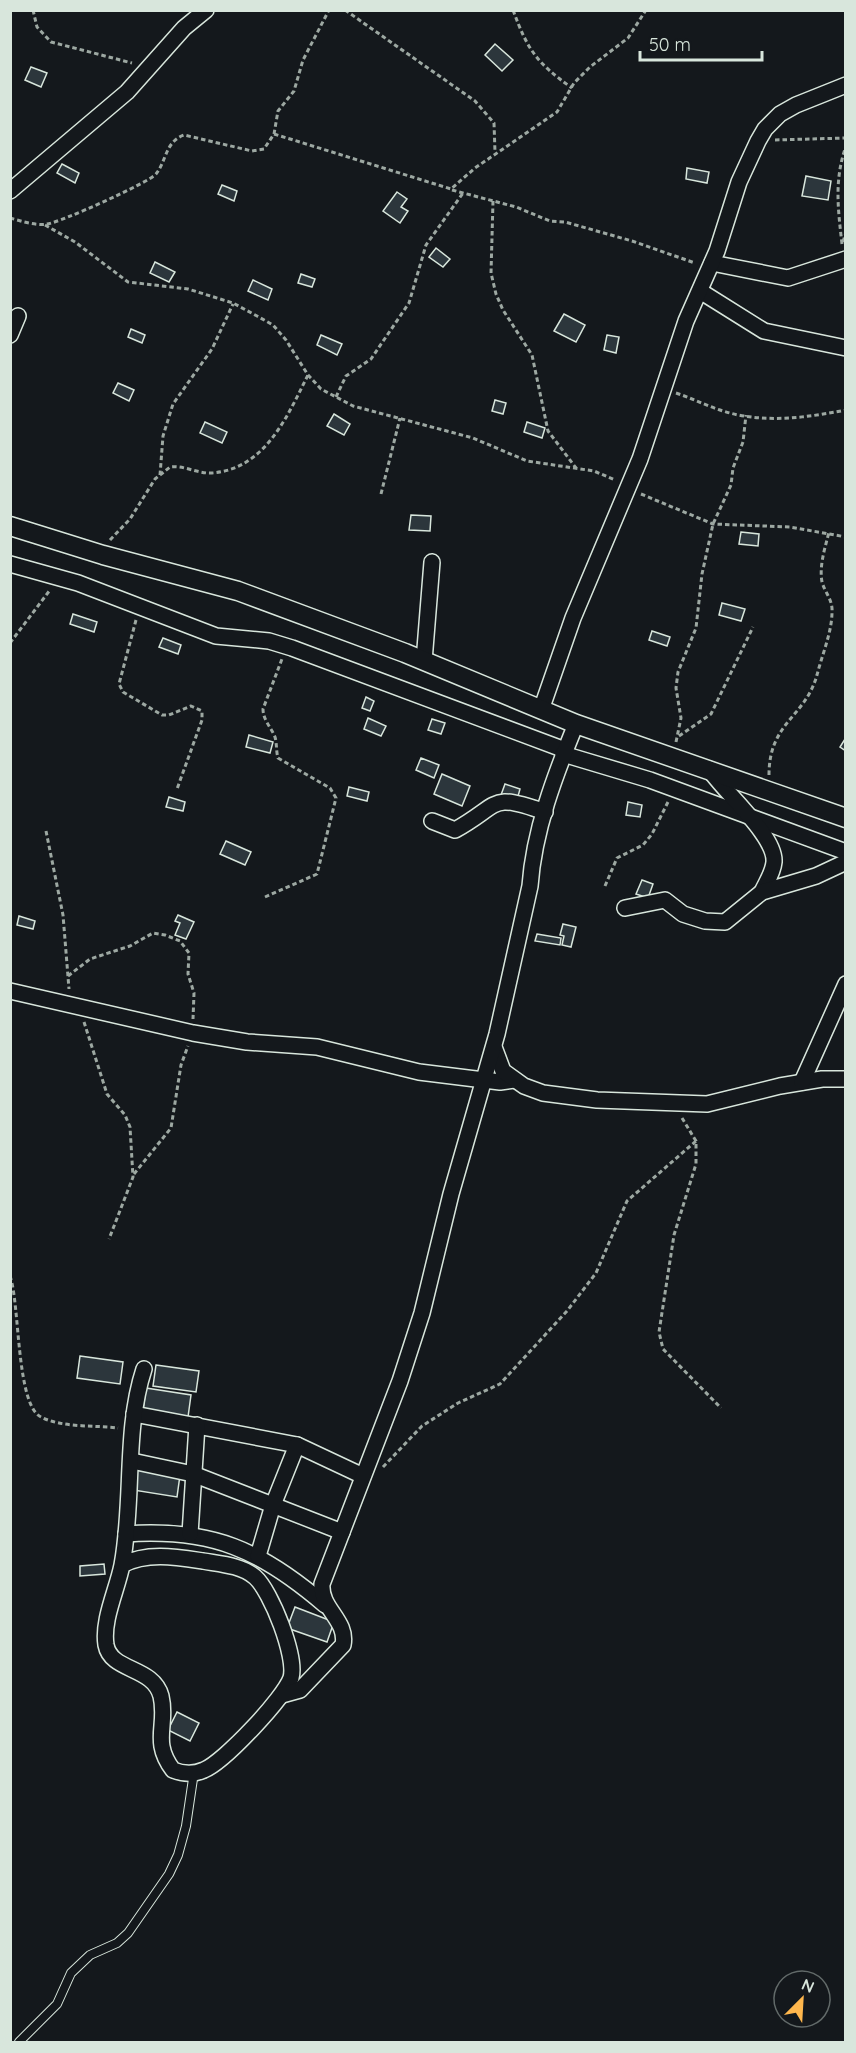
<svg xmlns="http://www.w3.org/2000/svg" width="856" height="2053" viewBox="0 0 856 2053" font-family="Quicksand,sans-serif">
<rect width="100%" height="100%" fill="#14181c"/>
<g fill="#2c363c" stroke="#d8e6dc" stroke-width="1.5">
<path d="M 495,44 L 513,60 L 502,71 L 485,55 Z"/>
<path d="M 31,67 L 47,73 L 41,87 L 25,80 Z"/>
<path d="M 62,164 L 79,173 L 75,183 L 57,173 Z"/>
<path d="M 687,168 L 709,172 L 707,183 L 686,179 Z"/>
<path d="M 806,176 L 831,181 L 828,200 L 802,196 Z"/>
<path d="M 222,185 L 237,191 L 234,201 L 218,194 Z"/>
<path d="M 397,192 L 407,199 L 401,207 L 408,211 L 400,223 L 383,211 Z"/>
<path d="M 436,248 L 450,259 L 443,267 L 429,257 Z"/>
<path d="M 155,262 L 175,272 L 169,282 L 150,273 Z"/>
<path d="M 301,274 L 315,279 L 312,287 L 298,283 Z"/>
<path d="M 253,280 L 272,289 L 268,300 L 248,291 Z"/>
<path d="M 564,314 L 585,325 L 576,342 L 554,331 Z"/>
<path d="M 131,329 L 145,335 L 142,343 L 128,337 Z"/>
<path d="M 321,335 L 342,344 L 337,355 L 317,345 Z"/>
<path d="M 607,335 L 619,337 L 616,353 L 604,350 Z"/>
<path d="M 118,383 L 134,390 L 129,401 L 113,393 Z"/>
<path d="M 495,400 L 506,403 L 503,414 L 492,411 Z"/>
<path d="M 334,414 L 350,424 L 344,435 L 327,426 Z"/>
<path d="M 205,422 L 227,432 L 222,443 L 200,433 Z"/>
<path d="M 527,422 L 545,428 L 542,438 L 524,432 Z"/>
<path d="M 411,515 L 431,516 L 430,531 L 409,530 Z"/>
<path d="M 741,532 L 759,534 L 758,546 L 739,544 Z"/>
<path d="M 722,603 L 745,609 L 741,621 L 719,615 Z"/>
<path d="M 73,614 L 97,622 L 94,632 L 70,624 Z"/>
<path d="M 652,631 L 670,637 L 667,646 L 649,640 Z"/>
<path d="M 163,638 L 181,645 L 178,654 L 159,647 Z"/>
<path d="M 366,697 L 374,701 L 370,711 L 362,708 Z"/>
<path d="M 368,718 L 386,726 L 381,736 L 364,729 Z"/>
<path d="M 432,719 L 445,723 L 441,734 L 428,730 Z"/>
<path d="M 249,735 L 273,742 L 270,753 L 246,747 Z"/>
<path d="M 845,739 L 846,739 L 846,751 L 840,747 Z"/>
<path d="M 421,758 L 439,765 L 434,778 L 416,770 Z"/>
<path d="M 442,774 L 470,786 L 462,806 L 434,794 Z"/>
<path d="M 505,784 L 520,789 L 517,800 L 501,795 Z"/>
<path d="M 349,787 L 369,792 L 367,801 L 347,796 Z"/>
<path d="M 169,797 L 185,802 L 183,811 L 166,807 Z"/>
<path d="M 628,802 L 642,805 L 640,817 L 626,815 Z"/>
<path d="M 226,841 L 251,852 L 245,865 L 220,854 Z"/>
<path d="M 642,880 L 653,884 L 648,898 L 636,894 Z"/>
<path d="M 178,915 L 194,922 L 186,939 L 175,935 L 180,923 L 175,921 Z"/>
<path d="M 19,916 L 35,921 L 33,929 L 17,925 Z"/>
<path d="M 563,924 L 576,927 L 571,947 L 562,945 L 564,936 L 560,935 Z"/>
<path d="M 537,934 L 561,938 L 560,945 L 535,941 Z"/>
<path d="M 80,1356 L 123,1362 L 120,1384 L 77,1378 Z"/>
<path d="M 156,1365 L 199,1371 L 196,1392 L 153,1386 Z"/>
<path d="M 146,1388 L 191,1395 L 188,1417 L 143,1410 Z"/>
<path d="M 137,1468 L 180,1475 L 177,1497 L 133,1490 Z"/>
<path d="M 104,1564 L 105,1574 L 80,1576 L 80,1566 Z"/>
<path d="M 295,1607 L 334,1622 L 327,1642 L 287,1628 Z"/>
<path d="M 177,1712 L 199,1723 L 190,1741 L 168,1730 Z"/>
</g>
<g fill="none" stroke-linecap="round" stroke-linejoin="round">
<g stroke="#d8e6dc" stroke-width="10">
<path id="service" d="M 19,2042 L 57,2004 L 71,1973 L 90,1955 L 117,1943 L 128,1933 L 169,1874 L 178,1855 L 186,1826 L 194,1772"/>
</g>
<g stroke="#d8e6dc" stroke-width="18">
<g id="minor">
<path d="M 10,191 L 127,92 L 184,28 L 206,10"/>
<path d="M 712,263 L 788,278 L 846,259"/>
<path d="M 700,291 L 764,331 L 846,348"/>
<path d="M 10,335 L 18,316"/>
<path d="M 10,564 L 78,583 L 216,636 L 269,641 L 292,648 L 565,750"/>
<path d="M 424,661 L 432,562"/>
<path d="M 541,710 L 573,618 L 640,459 L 686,321 L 717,251 L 739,182 L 758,141 L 765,129 L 780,114 L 796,105 L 846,85"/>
<path d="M 563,754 L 650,780 L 846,852"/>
<path d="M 709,769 C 724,792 776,836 774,862 C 773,873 766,883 762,892"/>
<path d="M 432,821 L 455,830 C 502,804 488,792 545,812"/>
<path d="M 625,908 L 665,900 L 683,914 L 705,921 L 725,922 L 762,892 L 816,876 L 846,862"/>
<path d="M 10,991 L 193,1033 L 247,1042 L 317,1047 L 419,1072 L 500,1082 L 514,1080"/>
<path d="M 494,1047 L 503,1071 L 524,1086 L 543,1093 L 597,1100 L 707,1104 L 780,1086 L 822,1079 L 846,1079"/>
<path d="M 802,1082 L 846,984"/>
<path d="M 134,1414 L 297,1445 L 363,1476"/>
<path d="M 132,1461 L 193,1474 L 342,1532"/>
<path d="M 126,1534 C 212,1528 261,1550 325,1605"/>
<path d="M 190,1534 L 197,1425"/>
<path d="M 258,1556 L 273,1505 L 297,1445"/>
<path d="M 122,1565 C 147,1552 176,1557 203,1561 C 220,1564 241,1565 255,1577 C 271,1591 297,1657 291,1678 C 284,1698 224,1762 204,1770 C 193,1775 183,1774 173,1770 C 151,1741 168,1725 161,1696 C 153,1666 111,1672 106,1645 C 102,1620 117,1590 122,1565 C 134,1501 124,1430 144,1369"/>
<path d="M 282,1695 L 300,1690 L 343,1645 C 348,1620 320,1609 322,1584 L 400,1381 L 422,1313 L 451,1194 L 497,1034 L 530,886 C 534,830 555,775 576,724"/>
</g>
</g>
<g stroke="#d8e6dc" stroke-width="21">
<path id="tertiary" d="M 10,526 L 103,555 L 238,591 L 405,653 L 576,724 L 846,818"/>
</g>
<g stroke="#9da8a2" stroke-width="3" stroke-dasharray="4.5 3" stroke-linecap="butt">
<path d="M 33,10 L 37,27 L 51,42 L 132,63"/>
<path d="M 345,10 L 475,101 L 494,123 L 495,152"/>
<path d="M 513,10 C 528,51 537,63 572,88"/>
<path d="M 274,134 L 451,189 L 475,168 L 557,112 L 574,83 L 590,67 L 628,38 L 646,10"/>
<path d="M 775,140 L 846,138"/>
<path d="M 452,190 L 516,207 L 550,221 L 565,222 L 632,241 L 695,263"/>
<path d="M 493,201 L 491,273 L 496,294 L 503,310 L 532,355 L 548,431 L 576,468"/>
<path d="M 10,218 C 21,221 36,226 47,224 C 59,223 150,182 156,174 C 167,160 165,142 184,135 L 252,151 L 264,149 L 274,134 L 278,111 L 294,91 L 303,60 L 329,10"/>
<path d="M 45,225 L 75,242 L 128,282 L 188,289 L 233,303 L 257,316 L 273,325 L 286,340 L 308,375 L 321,389 L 353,406 L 473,438 L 527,461 L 594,471 L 615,480"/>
<path d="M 843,242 L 846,232"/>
<path d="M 842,244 C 838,209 834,180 846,146"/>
<path d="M 676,393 C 691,398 705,405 720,410 C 760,424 805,418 846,410"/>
<path d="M 336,397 L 346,376 L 371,359 L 409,303 L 426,245 L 463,193"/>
<path d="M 160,475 L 163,436 L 173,404 L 212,349 L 233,304"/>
<path d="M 381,494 L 400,418"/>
<path d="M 641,494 L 713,524 L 790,527 L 846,537"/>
<path d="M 110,540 L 130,519 L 155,479 L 170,467 C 184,465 198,474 212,473 C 265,469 287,417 308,375"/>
<path d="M 136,620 L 119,684 L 123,692 L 162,715 L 169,715 L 191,706 L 202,711 L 202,720 L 177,789"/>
<path d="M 10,643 L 50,590"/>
<path d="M 679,736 L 711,714 L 753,627"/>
<path d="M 676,742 L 681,718 L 676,688 L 678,672 L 696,628 L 702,574 L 713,524 L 731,485 L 733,468 L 743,442 L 746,415"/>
<path d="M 769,775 C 769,722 805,718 817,675 C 822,655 832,632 832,612 C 833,600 825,593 822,582 C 819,566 825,548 829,532"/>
<path d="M 46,831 L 63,915 L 69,989"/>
<path d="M 605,886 L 617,858 L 643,845 L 652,834 L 668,802"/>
<path d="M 265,897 L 317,874 L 336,798 L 330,788 L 278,758 C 276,751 277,744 275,737 C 271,727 263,720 263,709 L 282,659"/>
<path d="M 68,976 L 90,959 L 130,946 L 153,933 L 165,935 L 180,941 L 189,953 L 188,974 L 194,993 L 193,1019"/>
<path d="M 84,1022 L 107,1094 L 125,1115 L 130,1127 L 133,1177 L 109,1239"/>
<path d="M 682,1118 L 696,1141 L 696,1164 L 674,1235 L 659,1332 L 663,1349 L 721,1408"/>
<path d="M 134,1174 L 171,1128 L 181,1065 L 188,1046"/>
<path d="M 10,1276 C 20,1304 16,1405 41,1417 C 62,1428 95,1425 118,1428"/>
<path d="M 383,1467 L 422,1426 L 458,1403 L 500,1384 L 567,1311 L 596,1273 L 627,1201 L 696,1141"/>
</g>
<use href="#service" stroke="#14181c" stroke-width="8"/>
<use href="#minor" stroke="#14181c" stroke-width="15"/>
<use href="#tertiary" stroke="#14181c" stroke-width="18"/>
</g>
<rect width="856" height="2053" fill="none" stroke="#d8e6dc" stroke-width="24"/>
<g transform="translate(802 1999) rotate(24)"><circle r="28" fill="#14181c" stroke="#626a69" stroke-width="1.5"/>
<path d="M0-4.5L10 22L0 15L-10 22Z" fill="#ffb74d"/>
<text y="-9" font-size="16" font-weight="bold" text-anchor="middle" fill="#d8e6dc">N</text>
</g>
<path d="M640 51v9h122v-9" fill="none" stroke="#d8e6dc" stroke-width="3"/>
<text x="649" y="51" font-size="18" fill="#d8e6dc" stroke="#14181c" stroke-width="4.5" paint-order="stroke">50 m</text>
</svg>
